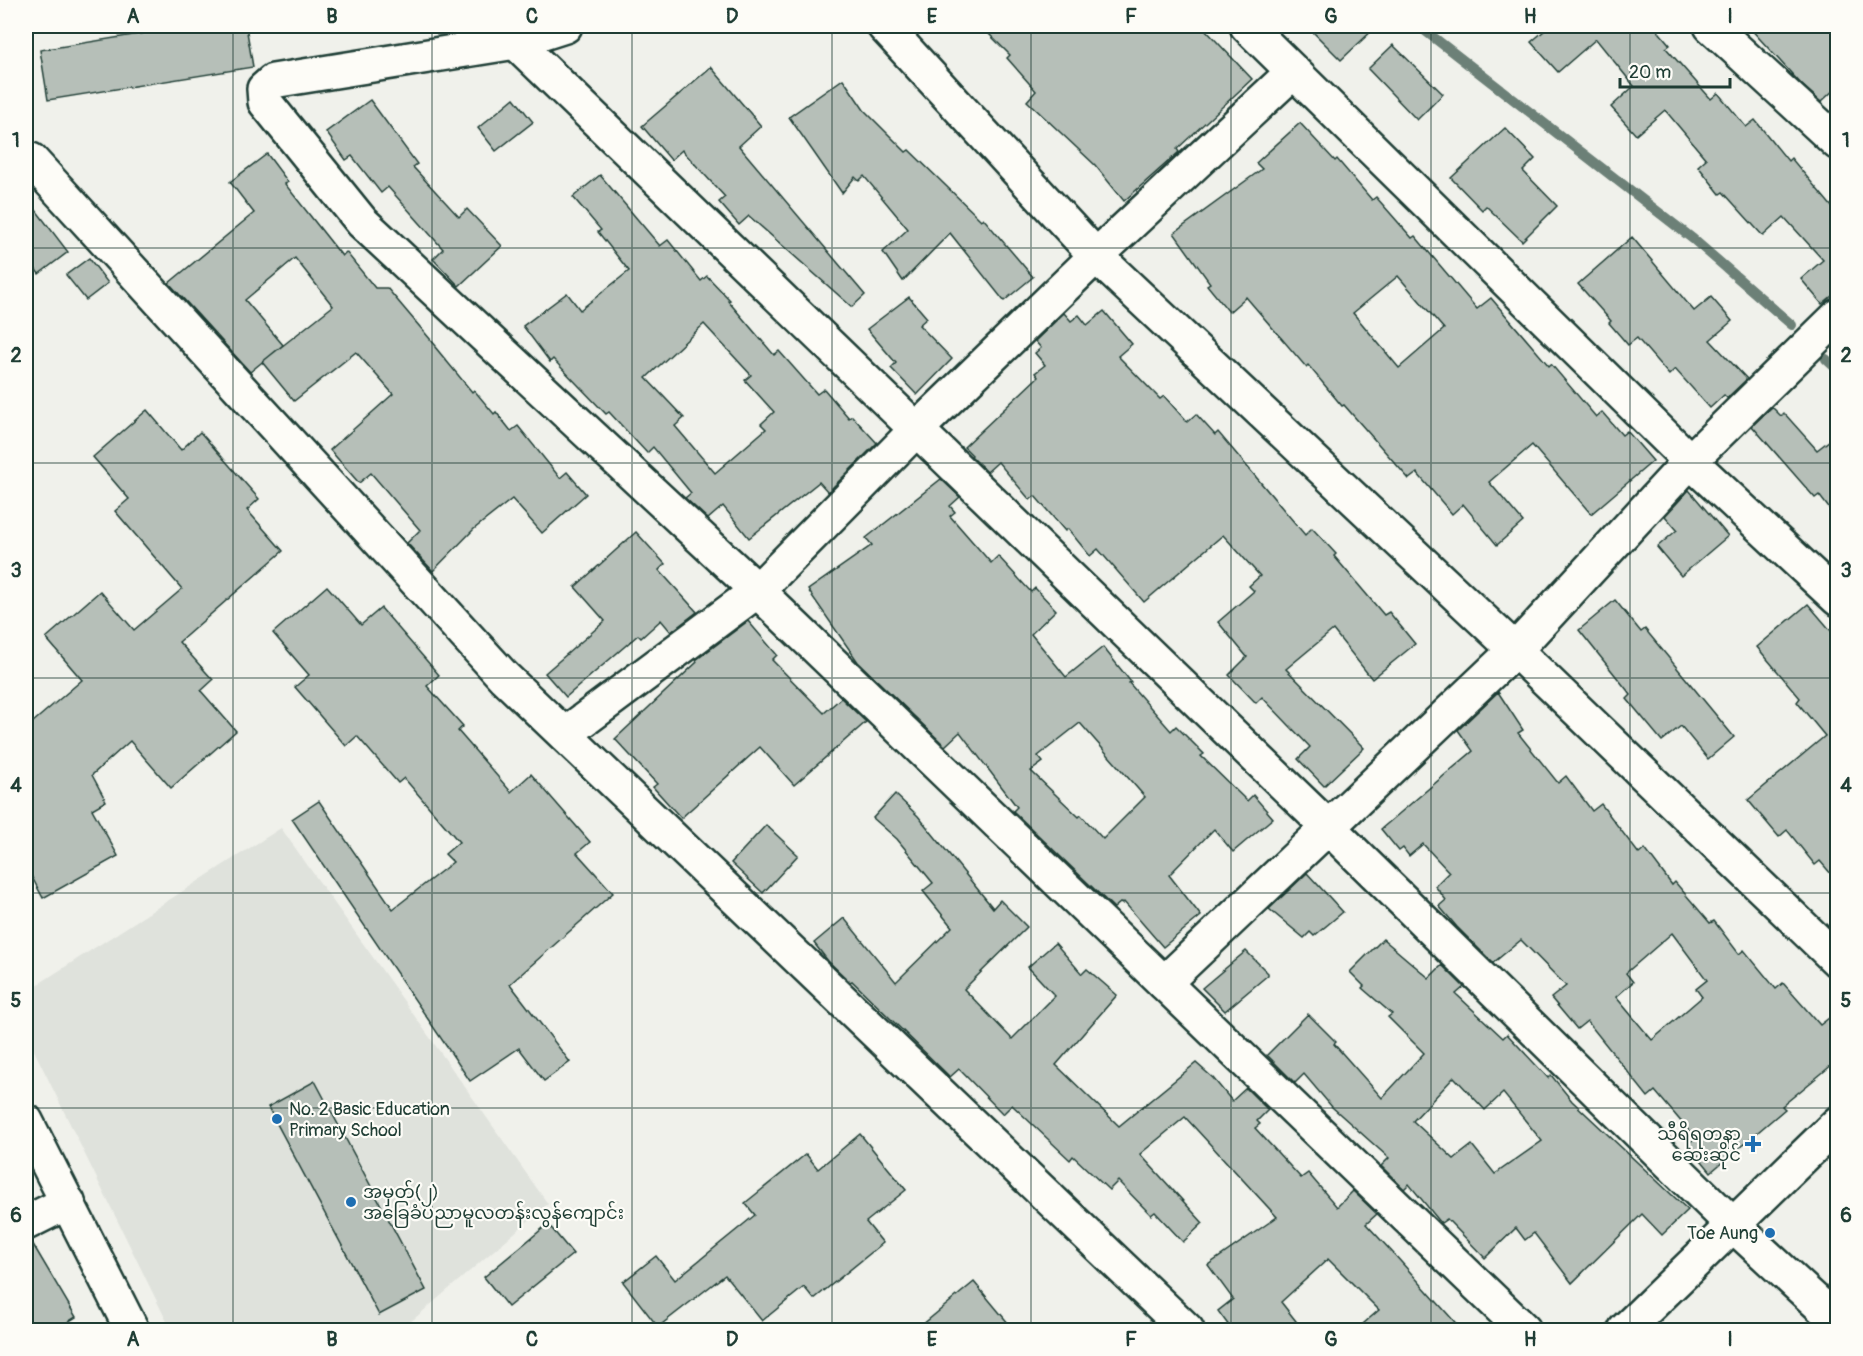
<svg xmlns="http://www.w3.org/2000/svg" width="1863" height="1356" viewBox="0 0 1863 1356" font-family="Pangolin,'Noto Sans Myanmar',sans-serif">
<rect width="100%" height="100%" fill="#f0f1eb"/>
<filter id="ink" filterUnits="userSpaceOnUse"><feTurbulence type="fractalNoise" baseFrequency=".0167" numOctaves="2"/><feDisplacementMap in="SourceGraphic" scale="12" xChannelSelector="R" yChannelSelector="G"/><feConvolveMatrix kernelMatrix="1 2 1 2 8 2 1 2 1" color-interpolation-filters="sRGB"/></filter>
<g filter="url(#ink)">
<path fill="#dfe2dc" d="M 281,828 L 548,1204 L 401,1330 L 171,1330 L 26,1034 L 26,992 Z"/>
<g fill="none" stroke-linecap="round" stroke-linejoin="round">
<g stroke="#6c8077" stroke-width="10">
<path d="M 1419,26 L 1693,239 L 1792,325"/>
<path d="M 1826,359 L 1838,370"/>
</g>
</g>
<g fill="#b6bfb8" stroke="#1f3d34" stroke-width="1.5" fill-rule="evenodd">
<path d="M 189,26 L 246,26 L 253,67 L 48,100 L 40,50 Z"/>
<path d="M 981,26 L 1202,26 L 1252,79 L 1177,149 L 1179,152 L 1124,201 L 1095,165 L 1027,101 L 1036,91 L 1007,58 L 1010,55 Z"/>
<path d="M 1307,26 L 1377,26 L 1341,60 Z"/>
<path d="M 1550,26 L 1654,26 L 1670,45 L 1666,48 L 1711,99 L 1718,93 L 1746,127 L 1755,120 L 1788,161 L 1791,158 L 1838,214 L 1838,291 L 1822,304 L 1801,279 L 1823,260 L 1784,217 L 1763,236 L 1723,192 L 1720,194 L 1698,166 L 1706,159 L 1665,110 L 1636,135 L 1611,107 L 1634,86 L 1596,39 L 1558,72 L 1531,42 Z"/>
<path d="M 1748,26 L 1838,26 L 1838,86 L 1821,102 L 1802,85 Z"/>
<path d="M 1393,45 L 1443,94 L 1417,120 L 1368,69 Z"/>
<path d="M 711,67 L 761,126 L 739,146 L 865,295 L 852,307 L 749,216 L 739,225 L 719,202 L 725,197 L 682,150 L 671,160 L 642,126 Z"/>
<path d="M 843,79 L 864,110 L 906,152 L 909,150 L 981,220 L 983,218 L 1033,277 L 1004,301 L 950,233 L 903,281 L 883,252 L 908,229 L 864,176 L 859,181 L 855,177 L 842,193 L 789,117 Z"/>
<path d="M 514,98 L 533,122 L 496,151 L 478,128 Z"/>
<path d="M 370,100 L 417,164 L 413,167 L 459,217 L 467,209 L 502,246 L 459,286 L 433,259 L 443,249 L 388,187 L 381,193 L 352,156 L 346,160 L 326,132 Z"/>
<path d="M 1300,123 L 1335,161 L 1337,159 L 1372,200 L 1376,197 L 1412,238 L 1415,236 L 1477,309 L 1491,298 L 1549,366 L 1551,364 L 1596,417 L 1602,412 L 1622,435 L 1627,431 L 1653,461 L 1591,514 L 1532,445 L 1489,482 L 1523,522 L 1497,545 L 1463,504 L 1452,514 L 1417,473 L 1409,479 L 1344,405 L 1342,406 L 1308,365 L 1306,367 L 1246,297 L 1229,312 L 1207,285 L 1210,283 L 1174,233 L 1262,169 L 1256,163 ZM 1398,276 L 1444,329 L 1399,368 L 1353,313 Z"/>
<path d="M 1505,128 L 1535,159 L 1523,171 L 1557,206 L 1522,241 L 1486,206 L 1482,210 L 1451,178 Z"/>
<path d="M 267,154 L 288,182 L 285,184 L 342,256 L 346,252 L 375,288 L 387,288 L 436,346 L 435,347 L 472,392 L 474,390 L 494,414 L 496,412 L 511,431 L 518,426 L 560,478 L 567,472 L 586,494 L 542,533 L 512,499 L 474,529 L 433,571 L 407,543 L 420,530 L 371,473 L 359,483 L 330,450 L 393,394 L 356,352 L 294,401 L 262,362 L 333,306 L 295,258 L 245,300 L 283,345 L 250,372 L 169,283 L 254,213 L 230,182 Z"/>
<path d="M 600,175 L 660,246 L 668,240 L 701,281 L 707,276 L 730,300 L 728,301 L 774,355 L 779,351 L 817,394 L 824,389 L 849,418 L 852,416 L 877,443 L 828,492 L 819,482 L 749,538 L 723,506 L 708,519 L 685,498 L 691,493 L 653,447 L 647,453 L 609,412 L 606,414 L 553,359 L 550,362 L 523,326 L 567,293 L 580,310 L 629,271 L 598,232 L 601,230 L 573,197 ZM 704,324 L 751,375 L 745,380 L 774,412 L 761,424 L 766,429 L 715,473 L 675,426 L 684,418 L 646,378 Z"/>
<path d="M 26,197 L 68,252 L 39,274 L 26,256 Z"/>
<path d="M 1632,237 L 1694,311 L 1711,297 L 1732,321 L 1710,340 L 1747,379 L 1727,398 L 1724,395 L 1710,408 L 1675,369 L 1669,375 L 1637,338 L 1628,345 L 1609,323 L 1611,321 L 1578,284 Z"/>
<path d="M 89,258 L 108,283 L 86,300 L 66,275 Z"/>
<path d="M 909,297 L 927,318 L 919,325 L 952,359 L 917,395 L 891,368 L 896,363 L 867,329 Z"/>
<path d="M 1104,311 L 1132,344 L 1118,356 L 1160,399 L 1164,396 L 1187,422 L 1196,414 L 1215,435 L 1218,432 L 1305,535 L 1312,528 L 1336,554 L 1334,556 L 1384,615 L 1389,612 L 1415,644 L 1372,679 L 1333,630 L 1286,669 L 1364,748 L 1324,786 L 1298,759 L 1310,747 L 1262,697 L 1256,703 L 1229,675 L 1247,657 L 1218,622 L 1254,591 L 1249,586 L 1260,576 L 1223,535 L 1144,602 L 1098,549 L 1090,556 L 1068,529 L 1065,531 L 1035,496 L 1030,500 L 998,462 L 987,472 L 971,456 L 972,455 L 964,447 L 1038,377 L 1035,373 L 1045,365 L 1035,353 L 1041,348 L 1035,341 L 1064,313 L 1071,321 L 1079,315 L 1087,325 Z"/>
<path d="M 1772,407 L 1781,416 L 1784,413 L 1817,450 L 1838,434 L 1838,520 L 1819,495 L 1815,498 L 1752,426 Z"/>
<path d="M 147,410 L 181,450 L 200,432 L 259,499 L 247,510 L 283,551 L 179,642 L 213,680 L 201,691 L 236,731 L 171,788 L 130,741 L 92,775 L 106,801 L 92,809 L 118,856 L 43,898 L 26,866 L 26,728 L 82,680 L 46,638 L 100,591 L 134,630 L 182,589 L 115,511 L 129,499 L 93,457 Z"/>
<path d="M 941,479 L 960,497 L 950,506 L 955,512 L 950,516 L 991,563 L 998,556 L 1031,592 L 1035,588 L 1056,610 L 1031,634 L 1066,677 L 1103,647 L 1131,682 L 1129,683 L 1171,731 L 1176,726 L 1204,754 L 1201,756 L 1247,801 L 1253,795 L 1273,818 L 1233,852 L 1214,829 L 1169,875 L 1201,916 L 1163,947 L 1124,902 L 1122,904 L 1120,903 L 1114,908 L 1013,811 L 1017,807 L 960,732 L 945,746 L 858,662 L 808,590 L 872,545 L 866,538 ZM 1080,723 L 1145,797 L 1103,839 L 1081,815 L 1079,817 L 1031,771 L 1043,762 L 1038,756 Z"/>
<path d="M 1689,490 L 1728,536 L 1681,576 L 1657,547 L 1677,530 L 1665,516 Z"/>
<path d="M 636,532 L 665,564 L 659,570 L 697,612 L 671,632 L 661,620 L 641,638 L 638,635 L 566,697 L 545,673 L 605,621 L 575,587 Z"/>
<path d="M 327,586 L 361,625 L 381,608 L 439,675 L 427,686 L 463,726 L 458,731 L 511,792 L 531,774 L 590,842 L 577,853 L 613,893 L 510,984 L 570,1062 L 544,1081 L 519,1048 L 470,1081 L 292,819 L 319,801 L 393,909 L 453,862 L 445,854 L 459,842 L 404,778 L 398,783 L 357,736 L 346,746 L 295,687 L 309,675 L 273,633 Z"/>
<path d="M 1615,600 L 1641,632 L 1645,629 L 1734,737 L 1708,759 L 1681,726 L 1662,741 L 1627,699 L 1631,695 L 1579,630 Z"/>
<path d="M 1808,604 L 1838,639 L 1838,882 L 1820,861 L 1815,865 L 1787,830 L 1779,837 L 1748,800 L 1825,736 L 1797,702 L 1800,698 L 1757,647 Z"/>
<path d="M 748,621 L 777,655 L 772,660 L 824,713 L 841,698 L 866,722 L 794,785 L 760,747 L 681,818 L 653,787 L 657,784 L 615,739 L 697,662 L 696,660 Z"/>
<path d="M 1498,692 L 1523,730 L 1518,733 L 1558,783 L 1566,776 L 1592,811 L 1601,804 L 1639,854 L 1645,849 L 1672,885 L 1675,882 L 1710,923 L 1714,921 L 1739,954 L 1744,950 L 1776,989 L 1783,983 L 1820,1025 L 1838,1011 L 1838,1060 L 1782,1106 L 1785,1109 L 1711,1172 L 1688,1144 L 1695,1138 L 1655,1091 L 1648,1097 L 1587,1021 L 1577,1029 L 1551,998 L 1566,986 L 1521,940 L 1493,963 L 1457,927 L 1439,906 L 1446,900 L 1435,886 L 1449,872 L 1423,844 L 1409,856 L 1403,848 L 1399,851 L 1381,829 L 1473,751 L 1458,730 ZM 1672,933 L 1707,980 L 1696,989 L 1702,997 L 1652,1040 L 1616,997 L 1633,982 L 1626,973 Z"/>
<path d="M 895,794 L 918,816 L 993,908 L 1000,900 L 1027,927 L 964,989 L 1012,1039 L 1055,996 L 1028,967 L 1055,943 L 1082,974 L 1087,969 L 1117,995 L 1056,1065 L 1119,1126 L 1196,1063 L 1213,1078 L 1232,1101 L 1246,1088 L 1268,1110 L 1257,1121 L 1260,1124 L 1255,1128 L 1301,1178 L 1308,1173 L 1337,1207 L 1353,1191 L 1377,1214 L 1366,1224 L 1393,1253 L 1462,1330 L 1356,1330 L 1379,1310 L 1328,1259 L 1281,1302 L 1303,1330 L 1232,1330 L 1218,1311 L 1233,1299 L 1208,1265 L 1277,1217 L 1185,1117 L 1140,1154 L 1203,1223 L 1183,1242 L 1155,1212 L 1151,1215 L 1118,1181 L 1109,1190 L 1073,1156 L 1070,1160 L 1012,1105 L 1003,1114 L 959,1069 L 950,1077 L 852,981 L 850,982 L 828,961 L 814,943 L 844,918 L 896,982 L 952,927 L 923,891 L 933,883 L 897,839 L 873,818 Z"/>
<path d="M 766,825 L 798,855 L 763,893 L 731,863 Z"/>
<path d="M 1307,873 L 1343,912 L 1314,936 L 1310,932 L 1304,938 L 1269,909 Z"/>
<path d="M 1383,939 L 1429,978 L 1442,965 L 1464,987 L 1456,994 L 1503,1038 L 1507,1034 L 1548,1078 L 1551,1075 L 1572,1101 L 1688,1210 L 1662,1235 L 1642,1214 L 1572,1283 L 1534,1233 L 1525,1240 L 1516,1228 L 1485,1258 L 1447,1219 L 1441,1223 L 1409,1184 L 1404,1189 L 1381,1166 L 1389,1158 L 1332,1107 L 1304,1074 L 1295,1083 L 1267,1055 L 1308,1014 L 1336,1042 L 1334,1044 L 1382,1098 L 1424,1053 L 1388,1017 L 1392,1014 L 1362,988 L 1364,986 L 1350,972 ZM 1454,1077 L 1485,1110 L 1503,1093 L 1542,1141 L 1495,1174 L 1472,1145 L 1454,1159 L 1413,1121 Z"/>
<path d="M 1246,951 L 1268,973 L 1268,975 L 1225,1011 L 1202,988 Z"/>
<path d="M 315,1081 L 426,1290 L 379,1315 L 268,1107 Z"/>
<path d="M 860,1134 L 906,1190 L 866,1222 L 883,1243 L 814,1299 L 804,1287 L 762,1321 L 725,1275 L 658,1327 L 623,1282 L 656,1256 L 675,1280 L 755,1215 L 745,1203 L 806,1154 L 818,1169 Z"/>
<path d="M 548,1224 L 573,1254 L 508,1307 L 484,1277 Z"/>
<path d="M 31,1241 L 76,1317 L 55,1330 L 26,1330 L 26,1242 Z"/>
<path d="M 974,1282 L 1014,1330 L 916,1330 Z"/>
</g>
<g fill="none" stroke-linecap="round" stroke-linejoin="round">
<g stroke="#1f3d34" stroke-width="38">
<g id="minor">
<path d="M 565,26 L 515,42 L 273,81 L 264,89 L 265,102 L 362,222 L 746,580 L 1524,1330"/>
<path d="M 884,26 L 1096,256 L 1515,650 L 1838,961"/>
<path d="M 1247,26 L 1690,461 L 1838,599"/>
<path d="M 1711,26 L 1838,143"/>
<path d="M 503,30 L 1328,827 L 1734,1226 L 1838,1322"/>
<path d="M 31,160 L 504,677 L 1187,1330"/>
<path d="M 565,734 L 757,591 L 916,430 L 1096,256 L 1293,72"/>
<path d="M 1164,983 L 1515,650 L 1690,461 L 1838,316"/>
<path d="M 26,1121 L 132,1330"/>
<path d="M 26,1223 L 68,1202"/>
<path d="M 1625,1330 L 1838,1123"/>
</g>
</g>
<use href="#minor" stroke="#fdfcf7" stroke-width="33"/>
</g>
</g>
<path fill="none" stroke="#1f3d34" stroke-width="1.5" stroke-opacity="0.55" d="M 233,26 L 233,1330M 432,26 L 432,1330M 632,26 L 632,1330M 832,26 L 832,1330M 1031,26 L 1031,1330M 1231,26 L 1231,1330M 1431,26 L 1431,1330M 1630,26 L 1630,1330M 26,248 L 1838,248M 26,463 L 1838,463M 26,678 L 1838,678M 26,893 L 1838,893M 26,1108 L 1838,1108"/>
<g fill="#1f6fb2" stroke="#fdfcf7" stroke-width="2">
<circle cx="277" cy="1119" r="6"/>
<path d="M1750 1135h6v6h6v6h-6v6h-6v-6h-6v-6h6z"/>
<circle cx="351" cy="1202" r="6"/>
<circle cx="1770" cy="1233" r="6"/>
</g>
<g text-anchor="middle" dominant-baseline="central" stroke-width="4.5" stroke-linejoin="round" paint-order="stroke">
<g font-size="18" fill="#1f3d34" stroke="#fdfcf7" text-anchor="start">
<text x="289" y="1109">No. 2 Basic Education<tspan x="289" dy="21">Primary School</tspan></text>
<text x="1741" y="1134" text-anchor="end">သီရိရတနာ<tspan x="1741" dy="21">ဆေးဆိုင်</tspan></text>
<text x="363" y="1192">အမှတ်(၂)<tspan x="363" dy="21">အခြေခံပညာမူလတန်းလွန်ကျောင်း</tspan></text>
<text x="1758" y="1233" text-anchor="end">Toe Aung</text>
</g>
</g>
<rect width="1863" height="1356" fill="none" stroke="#fdfcf7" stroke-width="66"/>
<path d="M1620 78v9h110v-9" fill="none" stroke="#1f3d34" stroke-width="3"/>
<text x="1629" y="78" font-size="18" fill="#1f3d34" stroke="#fdfcf7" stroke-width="4.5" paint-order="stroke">20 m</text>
<rect x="33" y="33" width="1797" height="1290" fill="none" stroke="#1f3d34" stroke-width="2"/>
<g font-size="20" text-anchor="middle" font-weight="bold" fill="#1f3d34">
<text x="133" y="23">A</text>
<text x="332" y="23">B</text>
<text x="532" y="23">C</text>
<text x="732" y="23">D</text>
<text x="932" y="23">E</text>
<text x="1131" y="23">F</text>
<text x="1331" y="23">G</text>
<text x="1530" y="23">H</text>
<text x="1730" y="23">I</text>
<text x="16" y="147">1</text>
<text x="1846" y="147">1</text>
<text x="16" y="362">2</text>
<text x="1846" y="362">2</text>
<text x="16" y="577">3</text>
<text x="1846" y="577">3</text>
<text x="16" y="792">4</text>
<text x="1846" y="792">4</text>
<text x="16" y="1007">5</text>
<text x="1846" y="1007">5</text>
<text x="16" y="1222">6</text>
<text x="1846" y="1222">6</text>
<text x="133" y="1346">A</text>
<text x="332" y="1346">B</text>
<text x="532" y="1346">C</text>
<text x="732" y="1346">D</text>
<text x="932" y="1346">E</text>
<text x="1131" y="1346">F</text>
<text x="1331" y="1346">G</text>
<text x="1530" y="1346">H</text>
<text x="1730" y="1346">I</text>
</g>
</svg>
